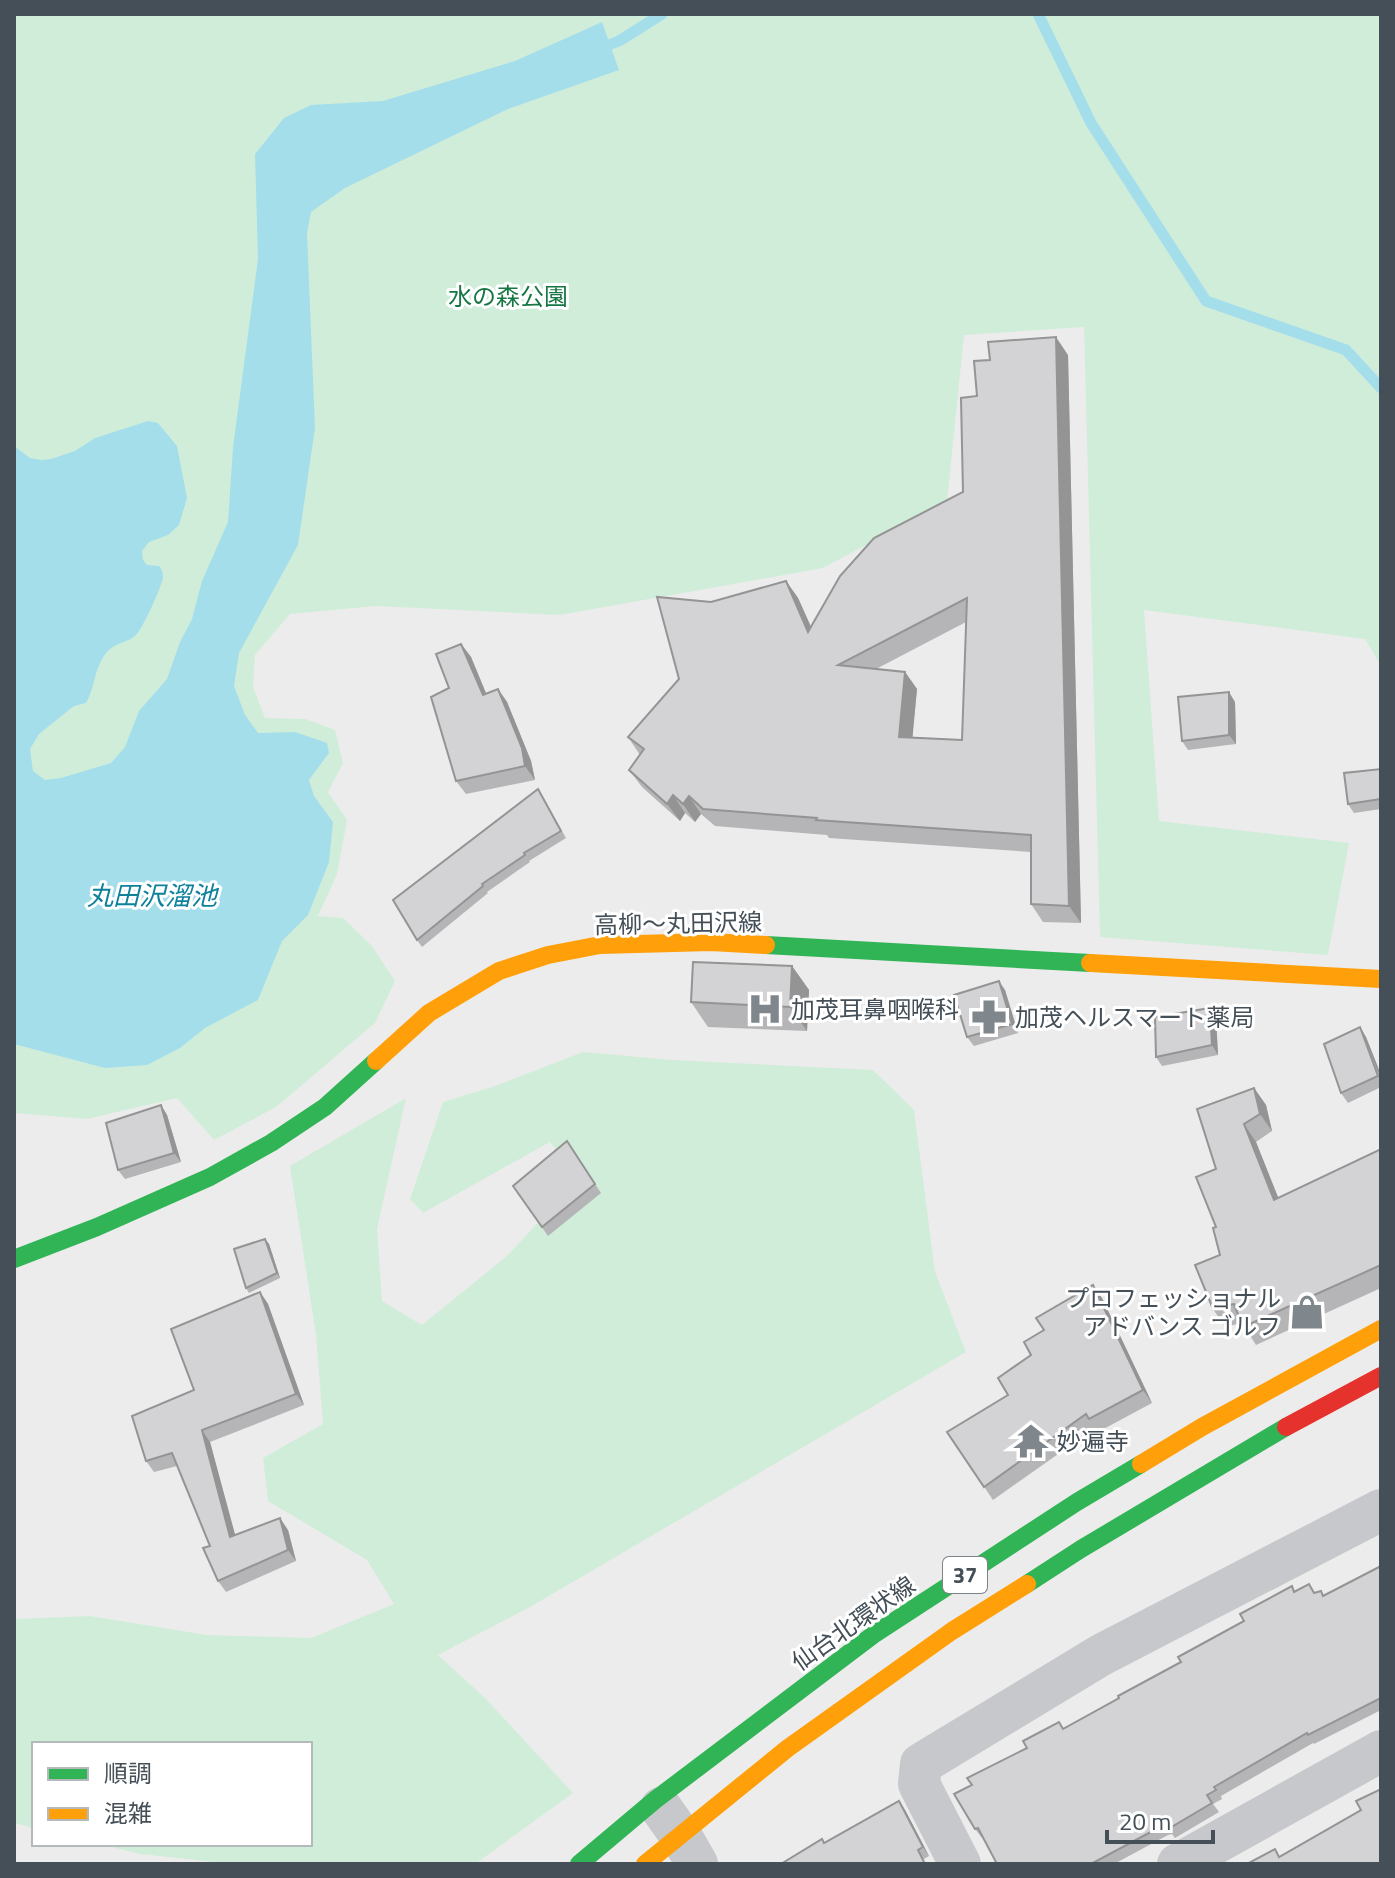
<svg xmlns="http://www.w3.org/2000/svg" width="1395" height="1878" viewBox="0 0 1395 1878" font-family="'Titillium Web','Noto Sans JP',sans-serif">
<rect width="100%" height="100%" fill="#edecec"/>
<g fill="#d0edda">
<path d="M 14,14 L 1381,14 L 1381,666 L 1365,639 L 1144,610 L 1159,821 L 1349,843 L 1328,955 L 1100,937 L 1084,327 L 964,335 L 947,502 L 823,568 L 560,615 L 376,606 L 290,614 L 255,655 L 253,687 L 265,718 L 305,719 L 335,730 L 343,763 L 328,792 L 347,820 L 337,874 L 318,916 L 343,918 L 372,946 L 395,981 L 375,1023 L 276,1107 L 214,1140 L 177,1098 L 87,1119 L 14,1113 Z"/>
<path d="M 583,1052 L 672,1060 L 873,1070 L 914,1110 L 935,1272 L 966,1352 L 530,1607 L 438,1655 L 485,1698 L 573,1793 L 475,1864 L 233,1864 L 140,1854 L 100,1844 L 310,1844 L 310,1744 L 34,1744 L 34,1828 L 14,1823 L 14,1619 L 90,1616 L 207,1635 L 311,1638 L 394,1604 L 367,1560 L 268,1501 L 263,1458 L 323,1424 L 316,1335 L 290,1166 L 406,1098 L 377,1229 L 382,1301 L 422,1325 L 508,1255 L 579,1178 L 550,1142 L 423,1213 L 410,1199 L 443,1102 L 495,1086 Z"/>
</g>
<path fill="#a5deeb" d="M 602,22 L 619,70 L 508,109 L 345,188 L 311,212 L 307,233 L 315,428 L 298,545 L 239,653 L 234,686 L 245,715 L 258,733 L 295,732 L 327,743 L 329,753 L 309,780 L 314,796 L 333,822 L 329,862 L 308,915 L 282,941 L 258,1000 L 205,1028 L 180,1048 L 147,1065 L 105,1068 L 14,1044 L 14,446 L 30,458 L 41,460 L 51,459 L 75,451 L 95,438 L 148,421 L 158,423 L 177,446 L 187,498 L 179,525 L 168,535 L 149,542 L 142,551 L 143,560 L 147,565 L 159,566 C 162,570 163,572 163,578 C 161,588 143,628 136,635 C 127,644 114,641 104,656 C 94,670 95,688 86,703 L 74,706 L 39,734 L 30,749 L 33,771 L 45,780 L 61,778 L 111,763 L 125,747 L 139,711 L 167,679 L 180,642 L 192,619 L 202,581 L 228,522 L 233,447 L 258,259 L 255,154 L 284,118 L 311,105 L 383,101 L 515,61 Z"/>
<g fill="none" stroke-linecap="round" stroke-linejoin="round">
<g stroke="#a5deeb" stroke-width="11">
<path d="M 1038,14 L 1091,123 L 1206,301 L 1346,350 L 1381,388"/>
<path d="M 596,50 L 619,41 L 662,14"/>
</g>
<g stroke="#c6c8cb" stroke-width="42">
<path d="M 661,1808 L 681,1836 L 697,1864"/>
<path d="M 960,1864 L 919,1784 L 921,1764 L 1101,1655 L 1381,1510"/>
<path d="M 1178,1864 L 1381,1751"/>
</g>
<g stroke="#30b455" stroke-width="18">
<path d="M 766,945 L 1090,963"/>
<path d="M 14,1259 L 97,1227 L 210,1177 L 271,1143 L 325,1107 L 376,1061"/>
<path d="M 1027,1584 L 1081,1549 L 1286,1427"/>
<path d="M 579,1864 L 655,1800 L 873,1635 L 1077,1502 L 1141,1464"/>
</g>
<g stroke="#ff9f0a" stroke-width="18">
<path d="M 1090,963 L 1381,979"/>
<path d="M 376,1061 L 429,1013 L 499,971 L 548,955 L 600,945 L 711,942 L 766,945"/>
<path d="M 1141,1464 L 1202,1427 L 1381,1329"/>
<path d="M 645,1864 L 788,1748 L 952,1631 L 1027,1584"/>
</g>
<path stroke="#e5322d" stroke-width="18" d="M 1286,1427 L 1381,1376"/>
</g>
<g fill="#b5b5b7" fill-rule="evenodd">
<path d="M 1068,355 L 1081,923 L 1043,922 L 1031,904 L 1031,852 L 829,838 L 827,835 L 715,826 L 701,814 L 695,822 L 685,813 L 680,821 L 642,787 L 629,770 L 640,755 L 628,737 L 679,679 L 711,602 L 786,581 L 798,598 L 811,627 L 963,492 L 977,396 ZM 966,622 L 962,740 L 912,737 L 917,689 L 905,672 L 876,669 Z"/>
<path d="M 461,644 L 471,657 L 486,693 L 498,689 L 507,702 L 531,761 L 535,780 L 466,794 L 456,781 Z"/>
<path d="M 1235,702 L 1236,744 L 1188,750 L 1182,741 Z"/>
<path d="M 1381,769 L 1381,809 L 1354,813 L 1348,804 Z"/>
<path d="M 538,789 L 566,838 L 529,861 L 530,862 L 487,892 L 488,893 L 422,947 L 417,940 Z"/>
<path d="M 792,966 L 809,990 L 807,1031 L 708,1027 L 691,1002 Z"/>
<path d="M 1005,990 L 1018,1033 L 974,1046 L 967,1037 Z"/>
<path d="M 1210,1008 L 1216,1018 L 1218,1055 L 1162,1066 L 1156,1057 Z"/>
<path d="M 1360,1027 L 1366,1037 L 1381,1075 L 1381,1087 L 1348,1103 L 1341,1093 Z"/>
<path d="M 1254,1088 L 1266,1105 L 1272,1131 L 1256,1142 L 1278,1198 L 1381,1149 L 1381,1288 L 1256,1345 L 1242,1323 L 1225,1327 L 1213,1309 L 1220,1255 L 1216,1227 L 1216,1169 Z"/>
<path d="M 161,1105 L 167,1115 L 181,1162 L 125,1179 L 118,1170 Z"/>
<path d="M 567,1141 L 601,1193 L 548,1236 L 513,1186 Z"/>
<path d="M 265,1239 L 269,1244 L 280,1278 L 249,1293 L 246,1288 Z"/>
<path d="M 260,1292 L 268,1304 L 304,1405 L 210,1442 L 235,1536 L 288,1530 L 296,1561 L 226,1592 L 218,1581 L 210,1546 L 177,1466 L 154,1472 L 146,1461 Z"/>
<path d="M 1102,1298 L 1152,1403 L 1098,1432 L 1095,1428 L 993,1500 L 947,1432 L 1008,1395 L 1031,1355 Z"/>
<path d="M 1381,1566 L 1381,1710 L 1314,1744 L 1313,1743 L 1221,1796 L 1222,1799 L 1213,1804 L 1219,1812 L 1175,1838 L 1172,1834 L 1168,1835 L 1114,1864 L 997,1864 L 983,1837 L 982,1838 L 975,1829 L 972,1785 L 1027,1748 L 1059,1722 L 1063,1728 L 1119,1698 L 1181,1662 L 1244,1621 L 1292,1586 L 1295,1591 L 1309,1584 L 1315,1593 L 1321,1591 L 1324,1596 Z"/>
<path d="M 899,1801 L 905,1810 L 929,1856 L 924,1859 L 825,1843 Z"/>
</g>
<g fill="#949495">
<path d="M 1056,337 L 1068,355 L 1081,923 L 1069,906 Z"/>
<path d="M 786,581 L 798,598 L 821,649 L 808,632 Z"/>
<path d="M 461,644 L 471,657 L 492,708 L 483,695 Z"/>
<path d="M 905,672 L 917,689 L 911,754 L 899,737 Z"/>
<path d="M 498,689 L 507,702 L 531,761 L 535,780 L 525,766 Z"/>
<path d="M 1229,692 L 1235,702 L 1236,744 L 1229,735 Z"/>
<path d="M 673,795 L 685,813 L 680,821 L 667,804 Z"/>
<path d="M 689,796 L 701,814 L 695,822 L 683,804 Z"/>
<path d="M 792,966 L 809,990 L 807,1031 L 790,1007 Z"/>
<path d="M 999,981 L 1005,990 L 1018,1033 L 1012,1024 Z"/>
<path d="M 1210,1008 L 1216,1018 L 1218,1055 L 1212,1045 Z"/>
<path d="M 1360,1027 L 1366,1037 L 1381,1075 L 1381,1079 Z"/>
<path d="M 1254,1088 L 1266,1105 L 1272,1131 L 1260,1114 Z"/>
<path d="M 161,1105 L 167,1115 L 181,1162 L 174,1153 Z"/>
<path d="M 1244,1124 L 1256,1142 L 1286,1217 L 1274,1200 Z"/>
<path d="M 265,1239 L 269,1244 L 280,1278 L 277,1273 Z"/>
<path d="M 1093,1285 L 1102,1298 L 1152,1403 L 1143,1390 Z"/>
<path d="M 260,1292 L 268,1304 L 304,1405 L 296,1394 Z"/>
<path d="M 202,1430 L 210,1442 L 239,1549 L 230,1537 Z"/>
<path d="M 280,1518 L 288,1530 L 296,1561 L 288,1550 Z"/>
<path d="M 899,1801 L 905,1810 L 929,1856 L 923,1847 Z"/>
</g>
<g fill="#d3d3d5" stroke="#949495" stroke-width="2" fill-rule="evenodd">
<path d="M 1056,337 L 1069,906 L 1031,904 L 1031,835 L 816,820 L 817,818 L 703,809 L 689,796 L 683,804 L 673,795 L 667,804 L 629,770 L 644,749 L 628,737 L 679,679 L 657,597 L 711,602 L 786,581 L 808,632 L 840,576 L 874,538 L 963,492 L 961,398 L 977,396 L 974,361 L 990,360 L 988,342 ZM 967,598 L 962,740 L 899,737 L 905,672 L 838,665 Z"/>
<path d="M 461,644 L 483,695 L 498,689 L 522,748 L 525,766 L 456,781 L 431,697 L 449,688 L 436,654 Z"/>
<path d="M 1229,692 L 1229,735 L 1182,741 L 1178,697 Z"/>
<path d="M 1381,769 L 1381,799 L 1348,804 L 1344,773 Z"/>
<path d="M 538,789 L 561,831 L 524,853 L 525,855 L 482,884 L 483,886 L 417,940 L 393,900 Z"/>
<path d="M 693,962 L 792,966 L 790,1007 L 691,1002 Z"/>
<path d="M 999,981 L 1012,1024 L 967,1037 L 954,995 Z"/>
<path d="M 1210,1008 L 1212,1045 L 1156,1057 L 1155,1017 Z"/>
<path d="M 1360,1027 L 1378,1076 L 1341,1093 L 1324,1044 Z"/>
<path d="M 1254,1088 L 1260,1114 L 1244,1124 L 1274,1200 L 1381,1149 L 1381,1265 L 1243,1327 L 1234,1304 L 1213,1309 L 1195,1265 L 1220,1255 L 1213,1228 L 1216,1227 L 1196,1177 L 1216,1169 L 1197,1109 Z"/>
<path d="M 161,1105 L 174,1153 L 118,1170 L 106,1123 Z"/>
<path d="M 567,1141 L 595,1184 L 542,1227 L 513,1186 Z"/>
<path d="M 265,1239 L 277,1273 L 246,1288 L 234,1249 Z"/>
<path d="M 1093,1285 L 1143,1390 L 1089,1419 L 1086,1414 L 984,1487 L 947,1432 L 1008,1395 L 998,1378 L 1031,1355 L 1024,1342 L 1044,1330 L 1036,1318 Z"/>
<path d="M 260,1292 L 296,1394 L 202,1430 L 230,1537 L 280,1518 L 288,1550 L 218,1581 L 203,1548 L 210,1546 L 172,1453 L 146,1461 L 132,1416 L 194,1390 L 171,1329 Z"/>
<path d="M 1381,1566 L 1381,1698 L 1308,1735 L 1307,1733 L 1214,1787 L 1216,1790 L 1207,1795 L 1212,1803 L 1168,1829 L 1166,1824 L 1162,1826 L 1091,1864 L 997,1864 L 978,1828 L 975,1829 L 954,1794 L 972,1785 L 967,1778 L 1027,1748 L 1023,1741 L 1059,1722 L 1063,1729 L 1119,1698 L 1118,1696 L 1181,1662 L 1178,1657 L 1244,1621 L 1240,1614 L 1292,1586 L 1294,1592 L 1309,1584 L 1314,1593 L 1321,1591 L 1323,1596 Z"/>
<path d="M 1381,1789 L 1381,1864 L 1247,1864 L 1275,1849 L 1279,1857 L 1361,1810 L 1356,1801 Z"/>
<path d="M 899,1801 L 923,1847 L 918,1850 L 925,1864 L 781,1864 L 822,1839 L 824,1843 Z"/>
</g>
<defs>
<g id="hospital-bare" transform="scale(2.76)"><path d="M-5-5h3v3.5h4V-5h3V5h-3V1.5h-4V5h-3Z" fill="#7f868c" stroke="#fff" stroke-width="2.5" paint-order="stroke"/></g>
<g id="pharmacy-bare" transform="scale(2.76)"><path d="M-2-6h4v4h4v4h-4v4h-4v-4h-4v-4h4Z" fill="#7f868c" stroke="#fff" stroke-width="2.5" paint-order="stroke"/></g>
<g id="shop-bare" transform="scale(2.76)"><path d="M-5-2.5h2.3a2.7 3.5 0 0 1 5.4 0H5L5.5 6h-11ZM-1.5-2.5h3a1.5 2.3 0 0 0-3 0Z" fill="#7f868c" stroke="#fff" stroke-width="2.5" paint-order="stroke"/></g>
<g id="temple-bare" transform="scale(2.76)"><path d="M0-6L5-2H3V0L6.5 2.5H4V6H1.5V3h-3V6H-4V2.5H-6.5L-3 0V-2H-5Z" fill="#7f868c" stroke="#fff" stroke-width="2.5" paint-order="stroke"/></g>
</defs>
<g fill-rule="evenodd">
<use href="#hospital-bare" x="765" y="1009"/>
<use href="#pharmacy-bare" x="989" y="1017"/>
<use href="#shop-bare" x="1307" y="1312"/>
<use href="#temple-bare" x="1031" y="1441"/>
</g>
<g text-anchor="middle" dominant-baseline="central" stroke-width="6" stroke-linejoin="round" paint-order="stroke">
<rect fill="#fff" stroke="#7c848a" stroke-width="2" x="943" y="1557" width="44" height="36" rx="6"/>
<g font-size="22" font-weight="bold" fill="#444f58">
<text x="965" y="1575">37</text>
</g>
<g font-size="24" fill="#177744" stroke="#fff">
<text x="508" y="296">水の森公園</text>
</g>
<g font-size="24" fill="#444f58" stroke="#fff">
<text transform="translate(678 923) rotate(-1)">高柳～丸田沢線</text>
<text transform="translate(853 1623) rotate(-35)">仙台北環状線</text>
</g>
<g font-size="24" fill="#444f58" stroke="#fff" text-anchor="start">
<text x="791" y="1009">加茂耳鼻咽喉科</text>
<text x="1015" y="1017">加茂ヘルスマート薬局</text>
<text x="1281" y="1298" text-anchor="end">プロフェッショナル<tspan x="1281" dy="28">アドバンス ゴルフ</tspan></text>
<text x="1057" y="1441">妙遍寺</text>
</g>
<g font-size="26" font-style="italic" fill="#0e819b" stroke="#fff">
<text x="152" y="895">丸田沢溜池</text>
</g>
</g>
<rect width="1395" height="1878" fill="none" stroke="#444f58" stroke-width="32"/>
<rect x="32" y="1742" width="280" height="104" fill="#ffffff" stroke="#b4b9bc" stroke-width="2"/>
<rect x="48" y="1768" width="40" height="12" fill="#30b455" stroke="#b4b9bc" stroke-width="2"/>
<text x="104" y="1782" font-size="24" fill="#444f58">順調</text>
<rect x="48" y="1808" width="40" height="12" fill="#ff9f0a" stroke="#b4b9bc" stroke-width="2"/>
<text x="104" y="1822" font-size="24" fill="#444f58">混雑</text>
<path d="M1107 1830v12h106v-12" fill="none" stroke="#444f58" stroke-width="4"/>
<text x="1119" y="1830" font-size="24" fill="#444f58" stroke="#ffffff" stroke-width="6" paint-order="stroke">20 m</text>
</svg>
